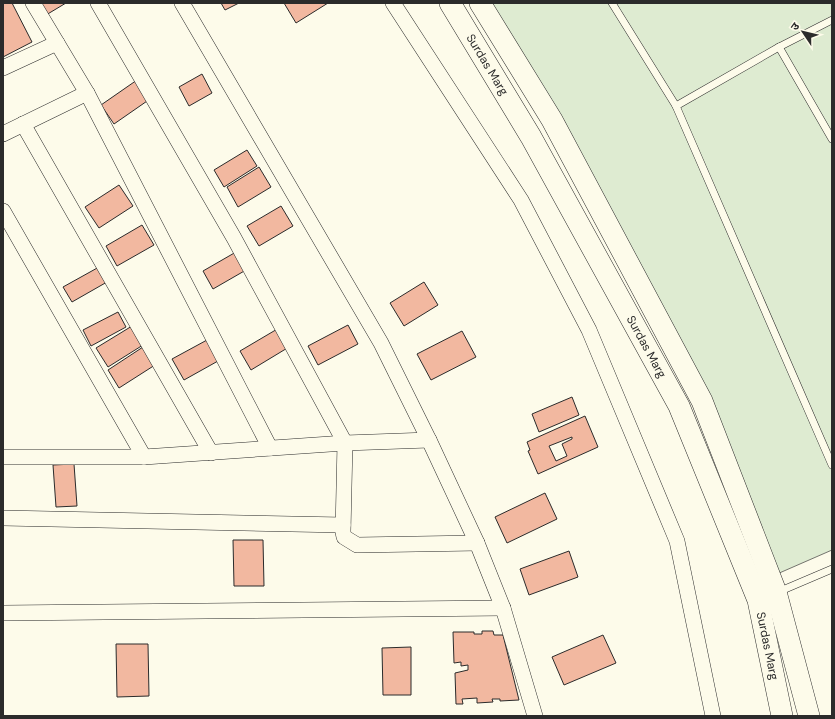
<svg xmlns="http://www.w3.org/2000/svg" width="835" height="719" viewBox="0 0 835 719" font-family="'DM Sans','Noto Sans Devanagari',sans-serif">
<rect width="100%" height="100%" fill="#fdfbea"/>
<path fill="#deebd1" stroke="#74746e" d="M 487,3 L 832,3 L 832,550 L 777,574 L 582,158 Z"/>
<g fill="#f2b8a0" stroke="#2b2b2b" fill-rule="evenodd">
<path d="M 3,3 L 12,3 L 32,42 L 3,57 Z"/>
<path d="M 39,3 L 66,3 L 46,15 Z"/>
<path d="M 221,3 L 239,3 L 225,10 Z"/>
<path d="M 284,3 L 328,3 L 296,23 Z"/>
<path d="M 202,74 L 212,93 L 189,106 L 179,87 Z"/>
<path d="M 137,80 L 150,99 L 114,124 L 101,105 Z"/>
<path d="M 247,150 L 257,166 L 224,187 L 214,170 Z"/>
<path d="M 259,167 L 271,187 L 238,207 L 227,187 Z"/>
<path d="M 119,185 L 133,206 L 99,228 L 85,207 Z"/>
<path d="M 281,206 L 293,226 L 259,246 L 247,226 Z"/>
<path d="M 142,225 L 154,245 L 117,266 L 106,246 Z"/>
<path d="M 236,252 L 246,270 L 213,289 L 203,271 Z"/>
<path d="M 99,267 L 107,282 L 72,302 L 63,287 Z"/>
<path d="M 424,282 L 438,305 L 404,326 L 390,303 Z"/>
<path d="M 118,312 L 126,327 L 91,346 L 83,330 Z"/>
<path d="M 348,325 L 358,344 L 318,365 L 308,346 Z"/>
<path d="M 132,326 L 143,345 L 108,367 L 96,348 Z"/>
<path d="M 279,328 L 289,347 L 251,370 L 240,351 Z"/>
<path d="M 462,331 L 476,357 L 431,380 L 417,354 Z"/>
<path d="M 207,340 L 218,361 L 184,380 L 172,359 Z"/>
<path d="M 143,347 L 155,365 L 119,388 L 108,370 Z"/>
<path d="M 572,397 L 579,415 L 539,432 L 532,414 Z"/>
<path d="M 585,416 L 598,447 L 538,474 L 528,451 L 530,450 L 527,442 ZM 572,437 L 572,439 L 562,444 L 567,456 L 556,461 L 549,446 Z"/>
<path d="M 74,464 L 77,506 L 56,507 L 53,465 Z"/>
<path d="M 545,493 L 557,519 L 507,543 L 495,517 Z"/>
<path d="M 233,540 L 263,540 L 264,586 L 234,586 Z"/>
<path d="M 569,551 L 578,577 L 529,595 L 520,569 Z"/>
<path d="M 482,631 L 493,631 L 494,635 L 503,635 L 519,700 L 500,701 L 500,699 L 492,699 L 493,702 L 477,703 L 477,698 L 462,699 L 463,704 L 456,704 L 455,673 L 468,670 L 468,665 L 461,666 L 461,662 L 454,663 L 453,632 L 474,632 L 474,634 L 482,634 Z"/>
<path d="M 603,635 L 616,663 L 564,685 L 552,657 Z"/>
<path d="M 116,644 L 148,644 L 149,696 L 117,697 Z"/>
<path d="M 411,647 L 411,695 L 383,695 L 382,648 Z"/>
</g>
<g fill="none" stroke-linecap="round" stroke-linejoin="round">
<g stroke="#2b2b2b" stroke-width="8">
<g id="service">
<path d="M 612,3 L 676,106 L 832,465"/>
<path d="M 779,47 L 832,139"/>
<path d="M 676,106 L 779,47 L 832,20"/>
<path d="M 778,592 L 832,569"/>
</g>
</g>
<g stroke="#2b2b2b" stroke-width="16">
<g id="minor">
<path d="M 33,3 L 87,93 L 270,448"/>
<path d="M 98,3 L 234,238 L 345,443 L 343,532 L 344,537 L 357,545 L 477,543"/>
<path d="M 182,3 L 381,343 L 429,440 L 477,543 L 503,608 L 535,716"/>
<path d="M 393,3 L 521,200 L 589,330 L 677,541 L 713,716"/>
<path d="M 3,68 L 57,43"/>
<path d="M 23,124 L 211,453"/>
<path d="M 3,134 L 87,93"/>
<path d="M 3,211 L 144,457"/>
<path d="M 3,457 L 144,457 L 345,443 L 429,440"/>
<path d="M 3,518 L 343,525"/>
<path d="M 3,613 L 503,608"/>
</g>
</g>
<g stroke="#2b2b2b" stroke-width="22">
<g id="secondary">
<path id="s1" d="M 450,3 L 531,137 L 679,406 L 758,600 L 782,716"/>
<path d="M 480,3 L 552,120 L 702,401 L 776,592 L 809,716"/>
</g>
</g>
<use href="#service" stroke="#fdfbea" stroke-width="7"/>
<use href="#minor" stroke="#fdfbea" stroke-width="15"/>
<use href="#secondary" stroke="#fdfbea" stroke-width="21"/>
</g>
<g text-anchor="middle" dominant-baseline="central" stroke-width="3" stroke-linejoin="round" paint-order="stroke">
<g font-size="12" fill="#2b2b2b" stroke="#fdfbea">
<text stroke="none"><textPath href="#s1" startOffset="72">Surdas Marg</textPath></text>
<text stroke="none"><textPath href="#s1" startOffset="396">Surdas Marg</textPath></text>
<text stroke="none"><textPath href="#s1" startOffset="720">Surdas Marg</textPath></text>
</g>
</g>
<rect width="835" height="719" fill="none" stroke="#2b2b2b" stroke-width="8"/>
<g transform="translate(803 32) rotate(305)" stroke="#fdfbea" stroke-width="3" paint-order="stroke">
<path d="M0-3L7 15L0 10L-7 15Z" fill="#2b2b2b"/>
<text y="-6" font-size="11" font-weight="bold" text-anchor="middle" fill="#2b2b2b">उ</text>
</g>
</svg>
